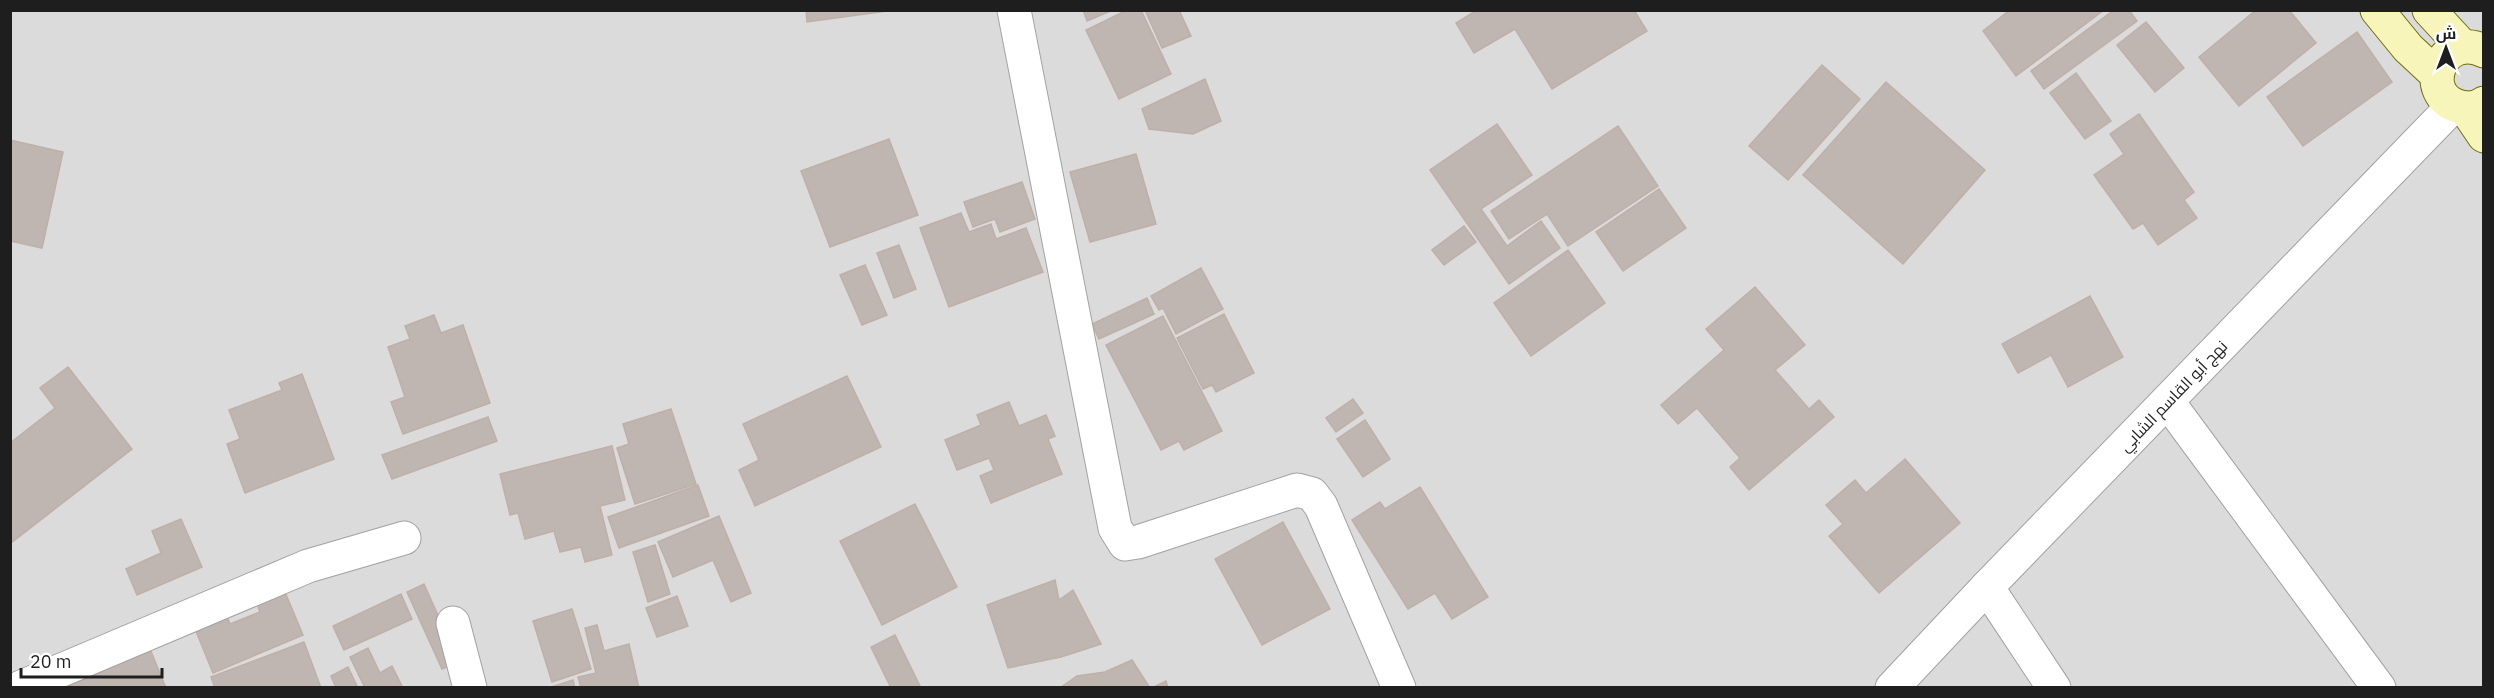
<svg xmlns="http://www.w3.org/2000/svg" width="2494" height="698" viewBox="0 0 2494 698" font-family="'IBM Plex Sans',Cairo,sans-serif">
<rect width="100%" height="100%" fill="#eeeae4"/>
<path fill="#dcdbdb" d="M 10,11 L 2483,11 L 2483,687 L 11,687 Z"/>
<g fill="#bfb6b1" stroke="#bfb0a7" stroke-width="1.5">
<path d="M 806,10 L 887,10 L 887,11 L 807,22 Z"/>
<path d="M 1083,10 L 1113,10 L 1087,21 Z"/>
<path d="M 1127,10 L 1141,10 L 1171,74 L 1119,99 L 1086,30 Z"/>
<path d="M 1145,10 L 1179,10 L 1191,36 L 1162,48 Z"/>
<path d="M 1477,10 L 1634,10 L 1647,31 L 1552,89 L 1515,29 L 1474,53 L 1456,23 Z"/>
<path d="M 2010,10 L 2104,10 L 2016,76 L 1983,31 Z"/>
<path d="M 2114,10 L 2129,10 L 2137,21 L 2044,89 L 2031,71 Z"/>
<path d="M 2256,10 L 2289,10 L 2316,43 L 2239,106 L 2199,57 Z"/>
<path d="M 2146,22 L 2184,68 L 2155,92 L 2117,45 Z"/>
<path d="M 2357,32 L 2392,82 L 2303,146 L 2267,97 Z"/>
<path d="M 1822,65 L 1860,99 L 1788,180 L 1749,146 Z"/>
<path d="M 2076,73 L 2111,121 L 2085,139 L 2050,93 Z"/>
<path d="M 1205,79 L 1221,121 L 1193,134 L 1149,129 L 1142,109 Z"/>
<path d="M 1886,82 L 1985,170 L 1903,264 L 1803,175 Z"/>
<path d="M 2139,114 L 2194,192 L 2184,200 L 2197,218 L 2158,245 L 2143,223 L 2133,229 L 2094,175 L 2124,154 L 2110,134 Z"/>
<path d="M 1497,124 L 1532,175 L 1481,209 L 1507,246 L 1541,221 L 1560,248 L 1509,284 L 1430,170 Z"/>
<path d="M 1618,126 L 1658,186 L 1568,246 L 1547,214 L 1509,239 L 1491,211 Z"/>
<path d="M 889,139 L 918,215 L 830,247 L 801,171 Z"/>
<path d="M 10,140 L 63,152 L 42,248 L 10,241 Z"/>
<path d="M 1136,154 L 1156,224 L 1090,242 L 1070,172 Z"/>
<path d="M 1022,182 L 1035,219 L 1000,232 L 995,219 L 973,227 L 964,202 Z"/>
<path d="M 1659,189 L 1686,228 L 1623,271 L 1596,232 Z"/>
<path d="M 961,213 L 969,232 L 991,224 L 996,239 L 1026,228 L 1043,272 L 949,307 L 920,228 Z"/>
<path d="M 1464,226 L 1476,242 L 1444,265 L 1432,250 Z"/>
<path d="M 899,245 L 916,289 L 894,298 L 877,253 Z"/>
<path d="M 1568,250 L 1605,303 L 1531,356 L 1494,303 Z"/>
<path d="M 865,265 L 887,315 L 862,325 L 840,275 Z"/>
<path d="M 1201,268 L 1223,309 L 1176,334 L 1163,308 L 1159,310 L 1151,296 Z"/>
<path d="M 1755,287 L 1805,345 L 1775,370 L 1809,409 L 1819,400 L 1834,417 L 1749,490 L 1730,467 L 1740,458 L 1697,408 L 1678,424 L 1661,405 L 1724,350 L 1706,329 Z"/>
<path d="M 2090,296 L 2123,357 L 2068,387 L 2051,355 L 2018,373 L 2002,344 Z"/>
<path d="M 1147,298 L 1154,314 L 1099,339 L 1092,324 Z"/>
<path d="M 1224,314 L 1254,373 L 1216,392 L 1212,385 L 1203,389 L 1177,338 Z"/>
<path d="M 434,315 L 441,333 L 463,325 L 490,403 L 403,434 L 391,402 L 405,397 L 388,347 L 410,339 L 405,326 Z"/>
<path d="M 1163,316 L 1222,431 L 1184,450 L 1179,441 L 1161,450 L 1106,345 Z"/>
<path d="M 68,367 L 132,449 L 11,543 L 10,443 L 55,408 L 40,388 Z"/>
<path d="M 302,374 L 334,459 L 245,493 L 227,444 L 240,439 L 229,410 L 282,390 L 279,383 Z"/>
<path d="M 847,376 L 881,447 L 755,506 L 739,470 L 759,460 L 743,424 Z"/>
<path d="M 1353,399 L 1363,413 L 1336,432 L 1326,418 Z"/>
<path d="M 1009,402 L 1019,426 L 1046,415 L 1055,436 L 1048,439 L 1062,474 L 991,503 L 980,476 L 994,470 L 989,458 L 957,470 L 945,440 L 981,425 L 977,415 Z"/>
<path d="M 671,409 L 696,484 L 635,504 L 617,448 L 629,444 L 623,424 Z"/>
<path d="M 488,417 L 497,441 L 392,479 L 382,455 Z"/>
<path d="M 1365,420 L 1390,459 L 1363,477 L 1337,439 Z"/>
<path d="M 612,446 L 625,500 L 600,506 L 612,555 L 585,562 L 581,547 L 560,552 L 554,531 L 525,539 L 518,513 L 510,515 L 500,474 Z"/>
<path d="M 1905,459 L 1960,523 L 1879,593 L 1829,536 L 1843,524 L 1826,505 L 1855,480 L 1866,493 Z"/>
<path d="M 698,485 L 709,516 L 619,548 L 608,517 Z"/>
<path d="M 1420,487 L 1488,597 L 1452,619 L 1435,593 L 1408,609 L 1352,520 L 1380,502 L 1385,509 Z"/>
<path d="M 915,504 L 957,587 L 882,625 L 840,541 Z"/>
<path d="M 719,516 L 751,593 L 731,602 L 713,560 L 673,577 L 658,542 Z"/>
<path d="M 181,519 L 202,567 L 137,595 L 126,569 L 161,553 L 152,531 Z"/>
<path d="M 1283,522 L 1330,609 L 1262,645 L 1215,559 Z"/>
<path d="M 655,545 L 670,594 L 648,602 L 633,552 Z"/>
<path d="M 280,580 L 303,635 L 213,673 L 191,619 L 223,606 L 230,624 L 260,612 L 252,592 Z"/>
<path d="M 1055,580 L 1059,600 L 1073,590 L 1101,644 L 1061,657 L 1008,668 L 987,605 Z"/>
<path d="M 424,584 L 459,662 L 442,669 L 407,592 Z"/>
<path d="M 401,594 L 412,619 L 344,650 L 333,626 Z"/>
<path d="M 677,596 L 688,626 L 657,637 L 646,608 Z"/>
<path d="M 572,609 L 591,669 L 552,682 L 533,621 Z"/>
<path d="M 597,625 L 604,651 L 629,644 L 639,688 L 581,688 L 578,677 L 596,673 L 585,628 Z"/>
<path d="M 895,635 L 921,688 L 891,688 L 871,647 Z"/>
<path d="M 304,642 L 321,688 L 215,688 L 211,677 Z"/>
<path d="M 368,648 L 380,673 L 392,666 L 402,686 L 365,688 L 350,657 Z"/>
<path d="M 150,649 L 166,688 L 55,688 Z"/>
<path d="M 1132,660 L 1150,688 L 1060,688 L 1077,676 L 1105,672 Z"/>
<path d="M 348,667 L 358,688 L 336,688 L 331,676 Z"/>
<path d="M 573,680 L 575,688 L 551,688 L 551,687 Z"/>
<path d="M 1166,681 L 1168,688 L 1152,688 Z"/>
</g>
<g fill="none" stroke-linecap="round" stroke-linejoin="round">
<g stroke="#a2a2a2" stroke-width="35">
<g id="minor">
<path d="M 1014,10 L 1115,528 L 1125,544 L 1138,542 L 1297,490 L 1312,494 L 1321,506 L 1399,688"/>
<path d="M 2168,402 L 2379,688"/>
<path d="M 1987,587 L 2054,688"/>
<path d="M 453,623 L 470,688"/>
<path d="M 19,688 L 308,566 L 404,538"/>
<path d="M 1892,688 L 1987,587 L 2454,105"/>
</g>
</g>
<g stroke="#6c7009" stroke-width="35">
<g id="secondary">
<path d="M 2377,10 L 2408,48 L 2437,75"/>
<path d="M 2429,10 L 2463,47"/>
<path d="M 2484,51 C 2441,30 2416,96 2461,107 C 2469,109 2477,108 2484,103"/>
<path d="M 2465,108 L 2484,136"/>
</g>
</g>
<use href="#minor" stroke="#fff" stroke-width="33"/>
<use href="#secondary" stroke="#f7f5ba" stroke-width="33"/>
</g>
<g text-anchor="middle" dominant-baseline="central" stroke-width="4.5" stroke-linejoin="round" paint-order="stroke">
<g font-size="16" fill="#1e1e1e" stroke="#fff">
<text transform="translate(2173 396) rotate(-46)">نهج أبو القاسم الشابي</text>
</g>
</g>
<rect width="2494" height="698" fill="none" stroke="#1e1e1e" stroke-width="24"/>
<g transform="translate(2446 48)" stroke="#ffffff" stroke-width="4.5" paint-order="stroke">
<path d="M0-4.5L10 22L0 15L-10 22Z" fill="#1e1e1e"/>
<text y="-9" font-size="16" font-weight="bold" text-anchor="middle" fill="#1e1e1e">ش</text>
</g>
<path d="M21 668v9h141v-9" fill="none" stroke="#1e1e1e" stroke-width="3"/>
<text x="30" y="668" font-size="18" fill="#1e1e1e" stroke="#ffffff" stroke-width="4.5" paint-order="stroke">20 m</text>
</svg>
